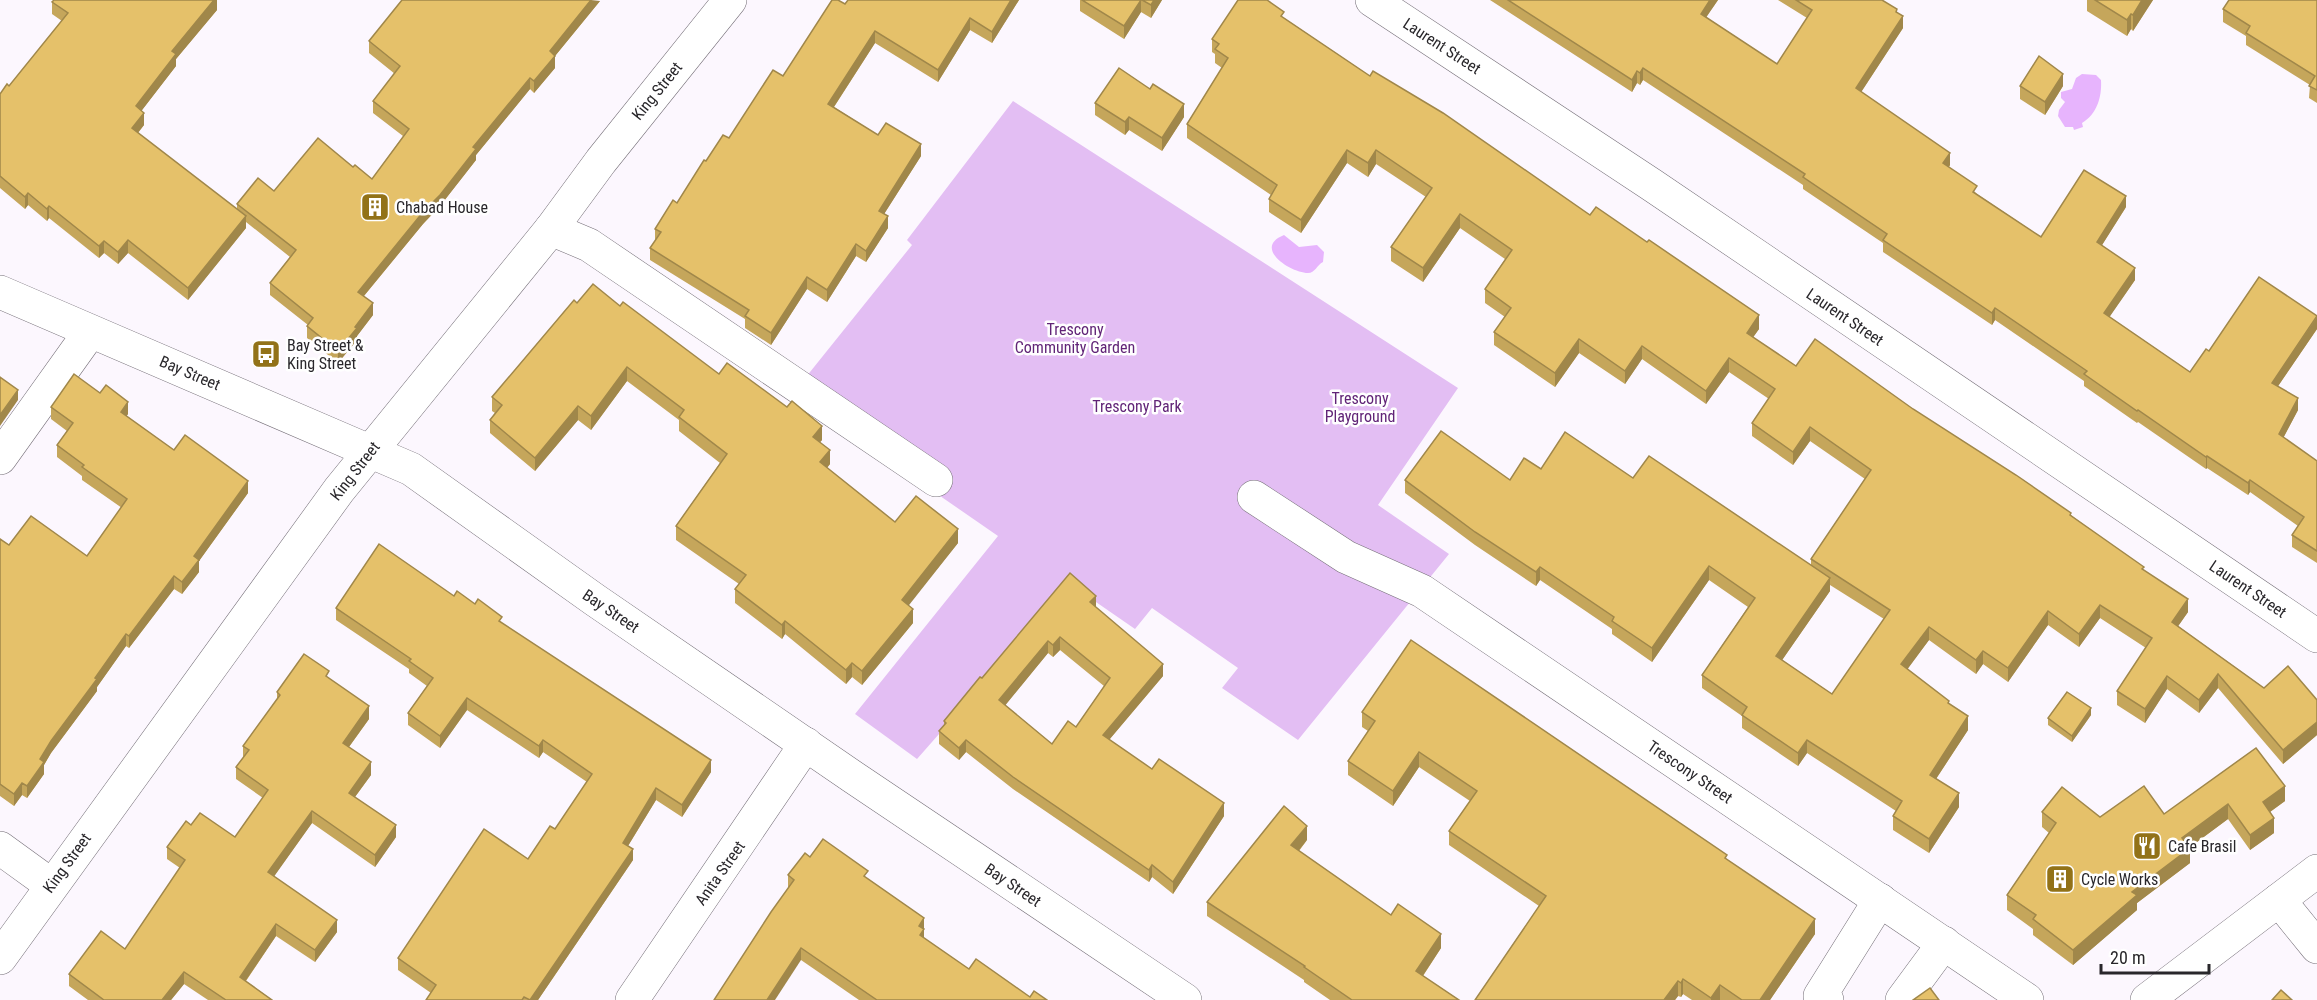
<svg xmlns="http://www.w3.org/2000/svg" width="2317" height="1000" viewBox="0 0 2317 1000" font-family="'Roboto Condensed',sans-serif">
<rect width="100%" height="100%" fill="#fcf7fe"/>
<path fill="#e3bef3" d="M 1013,101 L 1458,388 L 1378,505 L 1449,554 L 1298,740 L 1222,688 L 1238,668 L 1152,608 L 1135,629 L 1067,582 L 1006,658 L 917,759 L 855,714 L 998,536 L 930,489 L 802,382 L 912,245 L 907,240 Z"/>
<g fill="#e7b4fd">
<path d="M 2082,74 L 2096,75 L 2101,80 C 2102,97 2097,114 2082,123 L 2083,127 L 2074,130 L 2073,127 L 2065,127 L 2058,116 L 2059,110 L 2065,102 L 2061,98 L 2061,92 L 2072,89 L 2076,78 Z"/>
<path d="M 1284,235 L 1299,247 L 1317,245 L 1324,252 L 1323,262 C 1317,265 1315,273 1308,273 C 1291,273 1252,248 1284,235 Z"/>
</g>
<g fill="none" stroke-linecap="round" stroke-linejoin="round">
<g stroke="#756f78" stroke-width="34">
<g id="minor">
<path d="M 1372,0 L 1652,185 L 2317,636"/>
<path d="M 551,229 L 589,245 L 936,480"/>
<path d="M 0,458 L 90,332"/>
<path d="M 1254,497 L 1346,557 L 1422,591 L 2027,1000"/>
<path d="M 0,848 L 51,885"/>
<path d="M 2279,900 L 2317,947"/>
<path d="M 0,958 L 339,490 L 551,229 L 601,161 L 730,0"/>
<path d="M 632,1000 L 806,744"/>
<path d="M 1827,1000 L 1820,996 L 1880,900"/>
<path d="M 1902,1000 L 1944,943"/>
</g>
</g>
<g stroke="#756f78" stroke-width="34">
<path id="major" d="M 0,292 L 411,469 L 595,600 L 853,777 L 1185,1000"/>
</g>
<g stroke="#756f78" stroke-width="34">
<path id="highway" d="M 2147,1000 L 2317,871"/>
</g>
<use href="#minor" stroke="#fff" stroke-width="33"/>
<use href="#major" stroke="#fff" stroke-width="33"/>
<use href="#highway" stroke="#fff" stroke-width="33"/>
</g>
<g fill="#c5a65b" fill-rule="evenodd">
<path d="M 217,0 L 217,10 L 176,59 L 176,66 L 141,111 L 144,125 L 138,133 L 237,210 L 237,204 L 274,191 L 353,167 L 372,179 L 403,136 L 373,113 L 373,101 L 395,74 L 369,53 L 369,41 L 600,1 L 555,56 L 555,68 L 534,93 L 530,89 L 476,155 L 476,160 L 440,206 L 423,224 L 364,296 L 373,315 L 357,336 L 357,340 L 338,363 L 307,338 L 307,326 L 308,325 L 270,295 L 270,283 L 290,257 L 246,222 L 246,228 L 188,300 L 128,253 L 118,264 L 104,253 L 99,258 L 49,218 L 47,221 L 28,205 L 25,209 L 0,188 L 0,94 L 9,86 L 62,21 L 52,14 L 52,2 Z"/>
<path d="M 848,0 L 1019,0 L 992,43 L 970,30 L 938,82 L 875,43 L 834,107 L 878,135 L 921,156 L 884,214 L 888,228 L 866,262 L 856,256 L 827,302 L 807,289 L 771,345 L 745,328 L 745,319 L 650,260 L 650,248 L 655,241 L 655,229 L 677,203 L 706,161 L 729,138 Z"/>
<path d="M 1080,0 L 1162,0 L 1151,18 L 1141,12 L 1124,39 L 1080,11 Z"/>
<path d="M 1490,0 L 1718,0 L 1706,17 L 1777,64 L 1807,18 L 1778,0 L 1882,0 L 1897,12 L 1903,28 L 1861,92 L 1950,165 L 1949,167 L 1977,194 L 2041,237 L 2126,207 L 2102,245 L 2135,280 L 2109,317 L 2190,372 L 2209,351 L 2317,316 L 2317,329 L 2278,386 L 2298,410 L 2283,438 L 2317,461 L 2317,563 L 2292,547 L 2292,535 L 2298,526 L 2250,492 L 2248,495 L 2207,468 L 2206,469 L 2138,422 L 2137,423 L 2084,386 L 2084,381 L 1995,320 L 1992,325 L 1883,252 L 1883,243 L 1803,189 L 1803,185 L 1643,80 L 1640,85 L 1637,83 L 1632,92 Z"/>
<path d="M 2087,0 L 2153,0 L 2133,31 L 2131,29 L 2127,36 L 2087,11 Z"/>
<path d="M 2317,0 L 2317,103 L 2309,98 L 2310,85 L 2246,45 L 2246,36 L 2223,22 L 2223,9 Z"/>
<path d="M 1284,18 L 1370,76 L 1590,215 L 1759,329 L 1753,337 L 1796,366 L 1913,409 L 2071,515 L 2144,570 L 2188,612 L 2178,626 L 2264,688 L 2317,700 L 2317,735 L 2283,764 L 2218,688 L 2199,713 L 2167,689 L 2145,723 L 2117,705 L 2117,691 L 2146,648 L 2100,618 L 2079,647 L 2048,625 L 2008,682 L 1983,664 L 1976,674 L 1929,640 L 1907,669 L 1949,704 L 1968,730 L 1936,779 L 1959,807 L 1929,853 L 1893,830 L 1893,816 L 1896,811 L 1807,753 L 1798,766 L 1742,728 L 1742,716 L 1702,688 L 1702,675 L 1748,607 L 1709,580 L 1652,662 L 1612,634 L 1612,629 L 1540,580 L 1536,586 L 1475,545 L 1405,493 L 1405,480 L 1510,480 L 1541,469 L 1633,478 L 1811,565 L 1811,559 L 1865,479 L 1810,441 L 1793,465 L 1752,436 L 1752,423 L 1769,399 L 1729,372 L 1706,404 L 1642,359 L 1625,384 L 1579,353 L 1555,387 L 1494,345 L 1494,332 L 1505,317 L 1485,303 L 1485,289 L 1505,259 L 1460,228 L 1423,282 L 1391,261 L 1391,247 L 1426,197 L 1376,164 L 1368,177 L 1347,163 L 1301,233 L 1269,212 L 1269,199 L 1271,195 L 1187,138 L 1187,124 L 1222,68 L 1215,63 L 1215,54 L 1212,52 L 1212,39 ZM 1830,585 L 1884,619 L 1832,694 L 1782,660 L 1830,591 Z"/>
<path d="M 2020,86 L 2063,86 L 2045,115 L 2020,99 Z"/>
<path d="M 1150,89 L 1184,117 L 1162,151 L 1129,130 L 1125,135 L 1095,115 L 1095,103 Z"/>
<path d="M 577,303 L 620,306 L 719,374 L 822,440 L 820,442 L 830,464 L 827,468 L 895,522 L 958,543 L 908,605 L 913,623 L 862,685 L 852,677 L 846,684 L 785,634 L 782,639 L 735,603 L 735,589 L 739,584 L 676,540 L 676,526 L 720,463 L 679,431 L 679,420 L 627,381 L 591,430 L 578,420 L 535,471 L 490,433 L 490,420 L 495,413 L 492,411 L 492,397 Z"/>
<path d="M 51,407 L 128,414 L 126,416 L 174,450 L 248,493 L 199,561 L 199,572 L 182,594 L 174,589 L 129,648 L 126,646 L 97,687 L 97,691 L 51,753 L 44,765 L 44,774 L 27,798 L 22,795 L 14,806 L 0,796 L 0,539 L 9,545 L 87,556 L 122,508 L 82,480 L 82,476 L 57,457 L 57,445 L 67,431 L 51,419 Z"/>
<path d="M 454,596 L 475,604 L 502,623 L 711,772 L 682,817 L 656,800 L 628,846 L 633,860 L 538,1000 L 426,1000 L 431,993 L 398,970 L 398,958 L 528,859 L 555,829 L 587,782 L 543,752 L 539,758 L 467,710 L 440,748 L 408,725 L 408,713 L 427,686 L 409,673 L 409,669 L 336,620 L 336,608 Z"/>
<path d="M 1096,607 L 1163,676 L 1109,740 L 1152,769 L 1224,816 L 1173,894 L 1152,877 L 1149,882 L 1013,789 L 966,752 L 959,760 L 939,744 L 939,731 L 944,726 L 944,721 L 982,678 ZM 1060,650 L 1104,686 L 1076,727 L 1052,744 L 1005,705 L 1048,653 L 1053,657 Z"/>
<path d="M 329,679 L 369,719 L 349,747 L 371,775 L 355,797 L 396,837 L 375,867 L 312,823 L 274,876 L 337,932 L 315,962 L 276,936 L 246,981 L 272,1000 L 208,1000 L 184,984 L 171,1000 L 88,1000 L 69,986 L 69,974 L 125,949 L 180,868 L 167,859 L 167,847 L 191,825 L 235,837 L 263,798 L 236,779 L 236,767 L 243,758 L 243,746 L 277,699 L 277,692 Z"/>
<path d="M 1362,712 L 1727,859 L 1815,934 L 1770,1000 L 1692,1000 L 1683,994 L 1681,997 L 1678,996 L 1675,1000 L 1475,1000 L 1539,906 L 1449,845 L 1449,831 L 1470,801 L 1419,767 L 1393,806 L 1348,775 L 1348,761 L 1368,731 L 1362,727 Z"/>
<path d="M 2091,715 L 2072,742 L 2048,725 L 2048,718 Z"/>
<path d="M 2256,748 L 2285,801 L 2270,812 L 2274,833 L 2250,850 L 2228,819 L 2189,848 L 2190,863 L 2137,903 L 2137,910 L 2073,965 L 2033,935 L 2033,929 L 2007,910 L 2007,895 L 2049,833 L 2042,827 L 2042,812 L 2100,817 L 2164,814 Z"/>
<path d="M 1307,840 L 1299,851 L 1391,915 L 1441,948 L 1423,976 L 1459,1000 L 1330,1000 L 1304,982 L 1304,980 L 1207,916 L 1207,902 Z"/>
<path d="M 810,857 L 868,879 L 924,918 L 924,938 L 969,969 L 1030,997 L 1047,1000 L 859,1000 L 801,960 L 788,888 L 788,875 Z"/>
</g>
<g fill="#a0874a">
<path d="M 214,0 L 217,0 L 217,10 L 176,59 L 176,66 L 136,118 L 136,106 L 172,51 Z"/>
<path d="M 591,0 L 600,1 L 555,56 L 555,68 L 534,93 L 534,81 L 550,51 Z"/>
<path d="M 1011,0 L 1019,0 L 992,43 L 992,32 Z"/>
<path d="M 1141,0 L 1141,12 L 1124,39 L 1124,26 Z"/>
<path d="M 1154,0 L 1162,0 L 1151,18 L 1151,5 Z"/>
<path d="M 1710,0 L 1718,0 L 1701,25 L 1701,14 Z"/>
<path d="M 2142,0 L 2153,0 L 2133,31 L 2133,15 Z"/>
<path d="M 2131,14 L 2131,29 L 2127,36 L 2127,20 Z"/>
<path d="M 1903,16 L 1903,28 L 1856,100 L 1856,88 Z"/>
<path d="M 970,18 L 970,30 L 938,82 L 938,70 Z"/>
<path d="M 875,31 L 875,43 L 828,116 L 828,104 Z"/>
<path d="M 1643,68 L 1643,80 L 1640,85 L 1640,73 Z"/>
<path d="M 1637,71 L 1637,83 L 1632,92 L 1632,80 Z"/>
<path d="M 2063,74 L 2063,86 L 2045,115 L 2045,102 Z"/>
<path d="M 530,78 L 530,89 L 476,155 L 476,160 L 440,206 L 423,224 L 358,303 L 358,292 L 473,147 Z"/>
<path d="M 1184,104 L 1184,117 L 1162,151 L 1162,138 Z"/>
<path d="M 144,113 L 144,125 L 132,140 L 132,128 Z"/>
<path d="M 1129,117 L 1129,130 L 1125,135 L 1125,122 Z"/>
<path d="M 921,144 L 921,156 L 879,222 L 879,211 Z"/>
<path d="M 1347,150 L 1347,163 L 1301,233 L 1301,220 Z"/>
<path d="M 1376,150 L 1376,164 L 1368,177 L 1368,163 Z"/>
<path d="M 1950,153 L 1950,165 L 1943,174 L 1943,163 Z"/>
<path d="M 28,193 L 28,205 L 25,209 L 25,197 Z"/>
<path d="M 2126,196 L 2126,207 L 2097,253 L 2097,242 Z"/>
<path d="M 49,206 L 49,218 L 47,221 L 47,209 Z"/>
<path d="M 1460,214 L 1460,228 L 1423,282 L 1423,268 Z"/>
<path d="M 246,216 L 246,228 L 188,300 L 188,288 Z"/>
<path d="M 888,216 L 888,228 L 866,262 L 866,251 Z"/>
<path d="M 128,240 L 128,253 L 118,264 L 118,252 Z"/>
<path d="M 104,241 L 104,253 L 99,258 L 99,246 Z"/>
<path d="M 856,244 L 856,256 L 827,302 L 827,290 Z"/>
<path d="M 2135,268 L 2135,280 L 2104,325 L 2104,313 Z"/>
<path d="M 807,277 L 807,289 L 771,345 L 771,333 Z"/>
<path d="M 373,303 L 373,315 L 357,336 L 357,340 L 338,363 L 338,351 L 355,327 Z"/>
<path d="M 1995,308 L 1995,320 L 1992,325 L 1992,313 Z"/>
<path d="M 1759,315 L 1759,329 L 1747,346 L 1747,333 Z"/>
<path d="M 2317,317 L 2317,329 L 2272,395 L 2272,383 Z"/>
<path d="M 1579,339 L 1579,353 L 1555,387 L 1555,373 Z"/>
<path d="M 1642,346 L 1642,359 L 1625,384 L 1625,371 Z"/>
<path d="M 1729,358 L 1729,372 L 1706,404 L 1706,391 Z"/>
<path d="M 627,367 L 627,381 L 591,430 L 591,416 Z"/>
<path d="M 18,390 L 18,400 L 0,426 L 0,415 Z"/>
<path d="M 2298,398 L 2298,410 L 2279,446 L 2279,434 Z"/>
<path d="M 128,402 L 128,414 L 121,424 L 121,412 Z"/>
<path d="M 578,406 L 578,420 L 535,471 L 535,458 Z"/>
<path d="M 822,426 L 822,440 L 813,450 L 813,437 Z"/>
<path d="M 1810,427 L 1810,441 L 1793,465 L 1793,452 Z"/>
<path d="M 830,450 L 830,464 L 820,476 L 820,462 Z"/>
<path d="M 2207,456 L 2207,468 L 2206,469 L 2206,457 Z"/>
<path d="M 2250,480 L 2250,492 L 2248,495 L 2248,483 Z"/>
<path d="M 248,481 L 248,493 L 199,561 L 199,572 L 182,594 L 182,582 L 194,556 Z"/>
<path d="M 958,529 L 958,543 L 902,614 L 902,600 Z"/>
<path d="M 1709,566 L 1709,580 L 1652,662 L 1652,648 Z"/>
<path d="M 1540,567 L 1540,580 L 1536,586 L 1536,572 Z"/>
<path d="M 174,576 L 174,589 L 129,648 L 129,636 Z"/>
<path d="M 1830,578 L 1830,591 L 1776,669 L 1776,656 Z"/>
<path d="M 1096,596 L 1096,608 L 1090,602 Z"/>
<path d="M 2188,599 L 2188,612 L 2172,635 L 2172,622 Z"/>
<path d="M 2100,605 L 2100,618 L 2079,647 L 2079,634 Z"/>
<path d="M 913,609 L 913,623 L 862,685 L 862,671 Z"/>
<path d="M 2048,611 L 2048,625 L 2008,682 L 2008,668 Z"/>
<path d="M 785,621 L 785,634 L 782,639 L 782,625 Z"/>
<path d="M 1929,627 L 1929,640 L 1901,678 L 1901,664 Z"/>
<path d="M 126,634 L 126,646 L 97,687 L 97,691 L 51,753 L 44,765 L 44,774 L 27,798 L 27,786 L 40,759 L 51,741 L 95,678 Z"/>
<path d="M 1060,637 L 1060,650 L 1053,657 L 1053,645 Z"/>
<path d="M 1048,641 L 1048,653 L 999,713 L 999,700 Z"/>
<path d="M 1983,651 L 1983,664 L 1976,674 L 1976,660 Z"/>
<path d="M 852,663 L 852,677 L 846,684 L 846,670 Z"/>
<path d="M 1163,664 L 1163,676 L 1103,747 L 1103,735 Z"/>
<path d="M 2218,674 L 2218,688 L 2199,713 L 2199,700 Z"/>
<path d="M 2167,676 L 2167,689 L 2145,723 L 2145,709 Z"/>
<path d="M 467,698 L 467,710 L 440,748 L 440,736 Z"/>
<path d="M 369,706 L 369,719 L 343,755 L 343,743 Z"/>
<path d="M 2091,708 L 2091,715 L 2072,742 L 2072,736 Z"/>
<path d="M 1968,716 L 1968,730 L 1930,788 L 1930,775 Z"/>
<path d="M 2317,722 L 2317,735 L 2283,764 L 2283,750 Z"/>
<path d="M 543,740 L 543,752 L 539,758 L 539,746 Z"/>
<path d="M 966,740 L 966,752 L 959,760 L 959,748 Z"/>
<path d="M 1807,740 L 1807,753 L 1798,766 L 1798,753 Z"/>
<path d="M 1419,752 L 1419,767 L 1393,806 L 1393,791 Z"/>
<path d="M 711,760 L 711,772 L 682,817 L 682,805 Z"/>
<path d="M 371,762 L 371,775 L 349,805 L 349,793 Z"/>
<path d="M 22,783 L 22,795 L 14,806 L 14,794 Z"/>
<path d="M 2285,786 L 2285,801 L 2263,817 L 2263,802 Z"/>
<path d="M 656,788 L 656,800 L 623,854 L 623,843 Z"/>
<path d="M 1959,793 L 1959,807 L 1929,853 L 1929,839 Z"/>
<path d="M 1224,803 L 1224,816 L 1173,894 L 1173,882 Z"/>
<path d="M 2228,804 L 2228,819 L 2182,853 L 2182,838 Z"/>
<path d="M 312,811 L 312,823 L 268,885 L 268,872 Z"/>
<path d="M 2274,818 L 2274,833 L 2250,850 L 2250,835 Z"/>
<path d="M 396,825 L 396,837 L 375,867 L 375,855 Z"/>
<path d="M 1307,826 L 1307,840 L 1291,860 L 1291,845 Z"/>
<path d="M 2190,848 L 2190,863 L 2137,903 L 2137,910 L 2073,965 L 2073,950 L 2132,892 Z"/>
<path d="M 633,849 L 633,860 L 538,1000 L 530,1000 Z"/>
<path d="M 1152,865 L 1152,877 L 1149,882 L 1149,870 Z"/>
<path d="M 924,918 L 924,942 L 920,948 L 919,926 Z"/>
<path d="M 1815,919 L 1815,934 L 1770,1000 L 1760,1000 Z"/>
<path d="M 337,920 L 337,932 L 315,962 L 315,950 Z"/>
<path d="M 276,924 L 276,936 L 240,989 L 240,977 Z"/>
<path d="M 1441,934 L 1441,948 L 1416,986 L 1416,971 Z"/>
<path d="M 801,948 L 801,960 L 775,1000 L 767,1000 Z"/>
<path d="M 184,972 L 184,984 L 171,1000 L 162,1000 Z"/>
<path d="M 1683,979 L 1683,994 L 1681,997 L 1681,983 Z"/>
<path d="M 1678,981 L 1678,996 L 1675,1000 L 1664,1000 Z"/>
<path d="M 1720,985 L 1720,1000 L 1711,1000 L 1711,998 Z"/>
</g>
<g fill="#e5c16a" stroke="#a0874a" stroke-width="1.5" fill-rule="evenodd">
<path d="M 54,0 L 214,0 L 172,51 L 176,54 L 136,106 L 144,113 L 132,128 L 246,216 L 188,288 L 128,240 L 118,252 L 104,241 L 99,246 L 49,206 L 47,209 L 28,193 L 25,197 L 0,176 L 0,94 L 7,84 L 9,86 L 68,13 L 52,2 Z"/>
<path d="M 402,0 L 591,0 L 550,51 L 555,56 L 534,81 L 530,78 L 473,147 L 476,149 L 440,195 L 423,212 L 358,292 L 373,303 L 355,327 L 357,328 L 338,351 L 307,326 L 313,318 L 270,283 L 296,250 L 237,204 L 258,178 L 274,191 L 318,138 L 353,167 L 355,165 L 372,179 L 409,129 L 373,101 L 400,66 L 369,41 Z"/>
<path d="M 832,0 L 838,0 L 845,4 L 848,0 L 1011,0 L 992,32 L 970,18 L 938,70 L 875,31 L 828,104 L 878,135 L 886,123 L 921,144 L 879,211 L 888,216 L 866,251 L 856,244 L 827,290 L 807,277 L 771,333 L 745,316 L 749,310 L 650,248 L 661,232 L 655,229 L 673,200 L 677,203 L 704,160 L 706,161 L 723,135 L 729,138 L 773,70 L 783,76 Z"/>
<path d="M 1082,0 L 1141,0 L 1124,26 Z"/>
<path d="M 1142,0 L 1154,0 L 1151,5 Z"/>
<path d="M 1238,0 L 1267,0 L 1284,12 L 1281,16 L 1370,76 L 1373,71 L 1443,113 L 1590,215 L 1596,207 L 1647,242 L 1649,240 L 1759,315 L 1747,333 L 1796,366 L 1815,339 L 1913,409 L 2016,475 L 2071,513 L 2070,515 L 2144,567 L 2142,569 L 2188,599 L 2172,622 L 2264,688 L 2288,666 L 2317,700 L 2317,722 L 2283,750 L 2218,674 L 2199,700 L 2167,676 L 2145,709 L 2117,691 L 2152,638 L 2100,605 L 2079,634 L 2048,611 L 2008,668 L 1983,651 L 1976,660 L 1929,627 L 1901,664 L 1949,701 L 1948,703 L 1968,716 L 1930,775 L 1959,793 L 1929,839 L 1893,816 L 1902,801 L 1807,740 L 1798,753 L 1742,715 L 1747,707 L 1702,675 L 1755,598 L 1709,566 L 1652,648 L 1612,621 L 1614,617 L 1540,567 L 1536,572 L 1475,532 L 1405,480 L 1441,431 L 1510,480 L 1524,458 L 1541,469 L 1565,432 L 1633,478 L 1649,456 L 1830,578 L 1776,656 L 1832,694 L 1890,610 L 1811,559 L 1871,470 L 1810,427 L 1793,452 L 1752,423 L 1775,389 L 1729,358 L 1706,391 L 1642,346 L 1625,371 L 1579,339 L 1555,373 L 1494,332 L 1511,308 L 1485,289 L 1512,250 L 1460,214 L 1423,268 L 1391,247 L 1432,188 L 1376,150 L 1368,163 L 1347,150 L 1301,220 L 1269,199 L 1277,185 L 1187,124 L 1228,58 L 1215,49 L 1219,44 L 1212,39 Z"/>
<path d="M 1508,0 L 1710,0 L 1701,14 L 1777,64 L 1812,10 L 1796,0 L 1882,0 L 1897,9 L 1896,12 L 1903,16 L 1856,88 L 1950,153 L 1943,163 L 1977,186 L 1973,192 L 2041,237 L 2084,170 L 2126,196 L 2097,242 L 2135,268 L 2104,313 L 2190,372 L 2206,349 L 2209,351 L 2259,277 L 2317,316 L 2272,383 L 2298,398 L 2279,434 L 2317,461 L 2317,551 L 2292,535 L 2304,517 L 2250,480 L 2248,483 L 2207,456 L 2206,457 L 2138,410 L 2137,411 L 2084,374 L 2087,371 L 1995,308 L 1992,313 L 1883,240 L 1887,234 L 1803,177 L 1805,174 L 1643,68 L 1640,73 L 1637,71 L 1632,80 Z"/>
<path d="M 2095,0 L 2142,0 L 2133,15 L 2131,14 L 2127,20 Z"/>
<path d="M 2229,0 L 2317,0 L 2317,90 L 2309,86 L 2315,76 L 2246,33 L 2250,26 L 2223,9 Z"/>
<path d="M 2039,56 L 2063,74 L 2045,102 L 2020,86 Z"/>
<path d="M 1119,68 L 1150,89 L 1153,84 L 1184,104 L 1162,138 L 1129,117 L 1125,122 L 1095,103 Z"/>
<path d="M 593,284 L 620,306 L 623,302 L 719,374 L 727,363 L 787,407 L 792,401 L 822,426 L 813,437 L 830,450 L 820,462 L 895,522 L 916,496 L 958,529 L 902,600 L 913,609 L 862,671 L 852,663 L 846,670 L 785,621 L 782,625 L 735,589 L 746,575 L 676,526 L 727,454 L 679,417 L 684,410 L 627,367 L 591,416 L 578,406 L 535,458 L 490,420 L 502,405 L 492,397 L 574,300 L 577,303 Z"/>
<path d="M 74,374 L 100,393 L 106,385 L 128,402 L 121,412 L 174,450 L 185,435 L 248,481 L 194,556 L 199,560 L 182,582 L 174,576 L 129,636 L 126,634 L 95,678 L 97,679 L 51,741 L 40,759 L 44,762 L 27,786 L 22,783 L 14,794 L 0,784 L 0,539 L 9,545 L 31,516 L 87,556 L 127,499 L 82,467 L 84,465 L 57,445 L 73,423 L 51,407 Z"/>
<path d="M 0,377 L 18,390 L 0,415 Z"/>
<path d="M 379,544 L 454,596 L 457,591 L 475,604 L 478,599 L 502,617 L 499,621 L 711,760 L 682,805 L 656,788 L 623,843 L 633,849 L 530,1000 L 524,997 L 522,1000 L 426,1000 L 436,985 L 398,958 L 484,829 L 528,859 L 550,826 L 555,829 L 592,774 L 543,740 L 539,746 L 467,698 L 440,736 L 408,713 L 433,678 L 409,661 L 411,659 L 336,608 Z"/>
<path d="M 1070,573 L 1096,596 L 1090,602 L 1163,664 L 1103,735 L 1152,769 L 1159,759 L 1224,803 L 1173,882 L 1152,865 L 1149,870 L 1013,777 L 966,740 L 959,748 L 939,731 L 946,723 L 944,721 L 980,677 L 982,678 ZM 1060,637 L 1110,678 L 1076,727 L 1068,721 L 1052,744 L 999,700 L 1048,641 L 1053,645 Z"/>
<path d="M 1411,640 L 1727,855 L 1725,858 L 1815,919 L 1760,1000 L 1742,1000 L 1720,985 L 1711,998 L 1683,979 L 1681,983 L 1678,981 L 1664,1000 L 1475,1000 L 1546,896 L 1449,831 L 1477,791 L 1419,752 L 1393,791 L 1348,761 L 1375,721 L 1362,712 Z"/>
<path d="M 304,654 L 329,671 L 326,676 L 369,706 L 343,743 L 371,762 L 349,793 L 396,825 L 375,855 L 312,811 L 268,872 L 337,920 L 315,950 L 276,924 L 240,977 L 272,1000 L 226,1000 L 184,972 L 162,1000 L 104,1000 L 69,974 L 101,931 L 125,949 L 185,860 L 167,847 L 186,821 L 191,825 L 200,813 L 235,837 L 268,790 L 236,767 L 249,750 L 243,746 L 280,695 L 277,692 Z"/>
<path d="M 2067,692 L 2091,708 L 2072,736 L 2048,718 Z"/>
<path d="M 2256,748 L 2285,786 L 2263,802 L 2274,818 L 2250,835 L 2228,804 L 2182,838 L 2190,848 L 2132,892 L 2137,895 L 2073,950 L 2033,919 L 2036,915 L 2007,895 L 2056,823 L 2042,812 L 2062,787 L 2100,817 L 2144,786 L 2164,814 Z"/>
<path d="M 1284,806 L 1307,826 L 1291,845 L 1391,915 L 1398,904 L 1441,934 L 1416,971 L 1459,1000 L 1352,1000 L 1304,967 L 1305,966 L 1207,902 Z"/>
<path d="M 823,839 L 868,871 L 864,876 L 924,918 L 919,926 L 924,929 L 920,935 L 969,969 L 976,959 L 1030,997 L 1034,991 L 1047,1000 L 877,1000 L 801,948 L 767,1000 L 714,1000 L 771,912 L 794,880 L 788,875 L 805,853 L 810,857 Z"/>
<path d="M 1930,988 L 1939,1000 L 1913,1000 Z"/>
<path d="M 2281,990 L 2292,1000 L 2272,1000 Z"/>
</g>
<defs>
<g id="building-square" transform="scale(1.5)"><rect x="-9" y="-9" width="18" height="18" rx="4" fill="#927218" stroke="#fff"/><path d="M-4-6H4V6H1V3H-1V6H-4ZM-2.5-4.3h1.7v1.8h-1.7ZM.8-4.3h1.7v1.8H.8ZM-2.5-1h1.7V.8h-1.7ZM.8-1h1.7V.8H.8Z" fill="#fff"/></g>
<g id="bus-square" transform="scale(1.5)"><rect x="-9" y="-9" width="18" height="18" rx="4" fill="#927218" stroke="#fff"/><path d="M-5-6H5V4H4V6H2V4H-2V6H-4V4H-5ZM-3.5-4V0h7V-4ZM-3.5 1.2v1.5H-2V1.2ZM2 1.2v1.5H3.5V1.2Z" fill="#fff"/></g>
<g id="restaurant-square" transform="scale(1.5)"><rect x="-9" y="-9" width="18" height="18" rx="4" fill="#927218" stroke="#fff"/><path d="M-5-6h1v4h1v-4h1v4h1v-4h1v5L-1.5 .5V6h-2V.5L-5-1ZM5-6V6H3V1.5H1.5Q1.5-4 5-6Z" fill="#fff"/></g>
</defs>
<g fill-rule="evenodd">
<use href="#building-square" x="375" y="207"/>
<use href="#bus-square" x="266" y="354"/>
<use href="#restaurant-square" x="2147" y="846"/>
<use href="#building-square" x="2060" y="879"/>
</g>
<g text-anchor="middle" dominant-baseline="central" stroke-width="5" stroke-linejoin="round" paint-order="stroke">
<g font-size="16" fill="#29272b" stroke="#fff">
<text transform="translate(1442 46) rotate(33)">Laurent Street</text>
<text transform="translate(657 91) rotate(-51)">King Street</text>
<text transform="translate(1845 317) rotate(34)">Laurent Street</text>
<text transform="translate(190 373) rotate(23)">Bay Street</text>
<text transform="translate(355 471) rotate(-52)">King Street</text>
<text transform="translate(2248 589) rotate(34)">Laurent Street</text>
<text transform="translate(611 611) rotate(34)">Bay Street</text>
<text transform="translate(1690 772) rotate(34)">Trescony Street</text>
<text transform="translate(67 863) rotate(-54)">King Street</text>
<text transform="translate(720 873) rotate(-55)">Anita Street</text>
<text transform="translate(1013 885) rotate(34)">Bay Street</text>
</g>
<g font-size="16" fill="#29272b" stroke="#fff" text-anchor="start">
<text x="396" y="207">Chabad House</text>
<text x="287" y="345">Bay Street &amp;<tspan x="287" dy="18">King Street</tspan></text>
<text x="2168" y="846">Cafe Brasil</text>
<text x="2081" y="879">Cycle Works</text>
</g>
<g font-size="16" fill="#612477" stroke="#fff">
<text x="1075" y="329">Trescony<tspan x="1075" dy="18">Community Garden</tspan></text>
<text x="1360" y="398">Trescony<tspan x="1360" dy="18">Playground</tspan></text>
<text x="1137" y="406">Trescony Park</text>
</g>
</g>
<path d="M2101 964v9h108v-9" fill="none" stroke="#29272b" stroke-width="3"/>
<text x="2110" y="964" font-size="18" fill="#29272b" stroke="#ffffff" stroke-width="4.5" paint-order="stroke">20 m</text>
</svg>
